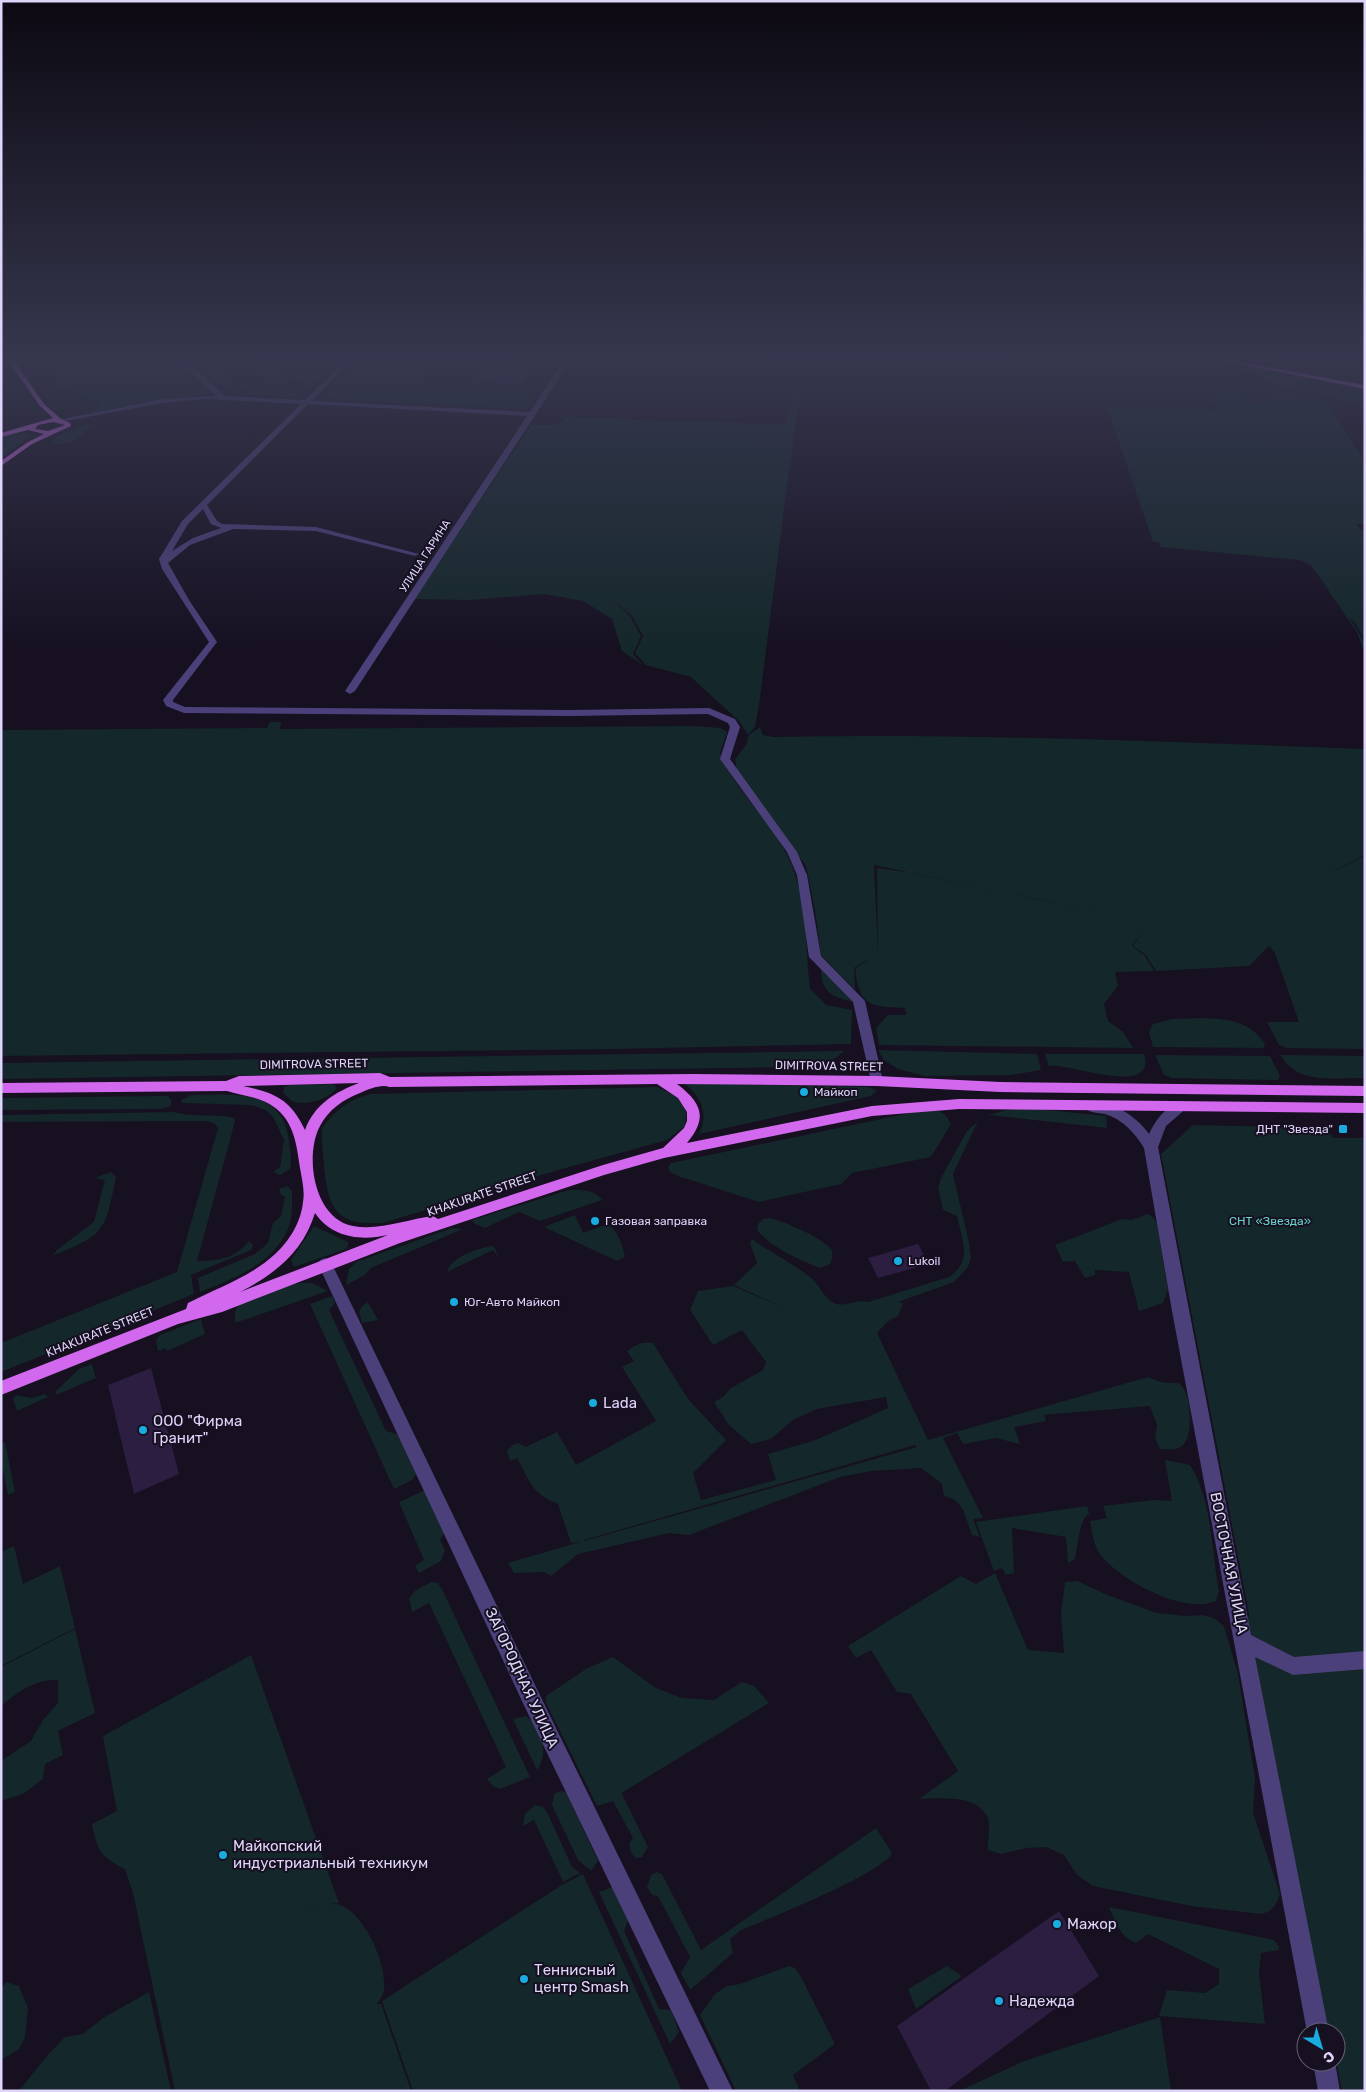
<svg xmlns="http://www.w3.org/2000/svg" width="1366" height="2092" viewBox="0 0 1366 2092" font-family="Rubik,sans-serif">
<rect width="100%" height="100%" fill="#161021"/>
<g fill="#14272a" fill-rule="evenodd">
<path d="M 37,358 L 176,358 L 180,364 L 214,393 L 145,401 L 82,415 L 82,413 L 96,409 L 100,405 L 94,399 L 77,397 L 86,384 L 70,385 L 57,389 L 56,388 L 59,386 Z"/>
<path d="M 190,358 L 209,358 L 228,370 L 225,371 L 234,385 L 246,383 L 246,379 L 257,379 L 249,384 L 250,385 L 240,394 L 231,394 Z"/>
<path d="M 360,358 L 438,358 L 417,382 L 539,388 L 526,409 L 321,398 Z"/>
<path d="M 802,358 L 802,382 L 785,501 L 759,705 L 755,727 L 748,735 L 739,721 L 691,677 L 646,665 L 635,653 L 643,636 L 632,616 L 613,600 L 630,616 L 641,636 L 633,654 L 643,665 L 622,651 L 612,619 L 583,601 L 544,594 L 470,600 L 414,599 L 531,425 L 556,425 L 565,421 L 559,416 L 660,421 L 633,429 L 663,421 L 786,424 Z"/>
<path d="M 1163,358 L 1201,358 L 1365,390 L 1365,405 L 1277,387 L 1258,375 L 1225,366 L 1202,366 Z"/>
<path d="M 274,362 L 279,363 L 274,366 C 295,378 306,375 329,370 L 300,398 L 280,397 L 286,391 L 296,391 L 306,381 L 298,380 L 298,377 L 289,380 L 253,376 L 257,372 L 256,369 L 250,369 Z"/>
<path d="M 264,380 L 287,381 L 289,382 L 275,396 L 245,395 L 258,382 Z"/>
<path d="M 1234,385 L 1250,395 L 1243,397 L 1248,402 L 1275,402 L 1270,390 L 1330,401 L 1327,403 L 1365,462 L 1365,524 L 1355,524 L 1365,533 L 1365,641 L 1356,624 L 1349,617 L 1365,643 L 1363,649 L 1357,632 L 1311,565 L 1300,560 L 1161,547 L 1159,542 L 1153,542 L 1107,407 L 1218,410 L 1211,398 L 1226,386 Z"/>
<path d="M 84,425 L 91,425 C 85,436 64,448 53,443 L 56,437 Z"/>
<path d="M 22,433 L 30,434 L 31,436 L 1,458 L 1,436 Z"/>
<path d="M 270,722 L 282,722 L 279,729 L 694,726 L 720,728 L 727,732 L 720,753 C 735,791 769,819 787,855 C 808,896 805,944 810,989 L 826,1005 L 852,1010 L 851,1044 L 613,1049 L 1,1056 L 1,730 L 267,728 Z"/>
<path d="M 760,727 L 763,735 L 773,737 C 970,733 1168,742 1365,749 L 1365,855 L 1324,876 L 1365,856 L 1365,1049 L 1287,1048 L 1279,1045 L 1267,1022 L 1299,1022 L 1275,953 L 1269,946 L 1249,966 L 1156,971 L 1146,955 L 1133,946 L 1143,931 L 1132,946 L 1145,956 L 1154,971 L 1115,972 L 1118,986 L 1104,1004 L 1108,1021 L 1123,1032 L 1133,1048 L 879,1045 L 876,1028 L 888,1015 L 906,1015 L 905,1008 C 869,1006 860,1007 855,969 L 869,959 L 854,968 L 855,990 L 821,955 L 815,910 L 806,866 L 737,771 L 735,759 L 746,745 L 749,735 ZM 874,865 L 1121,917 L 913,873 L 877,868 L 878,954 Z"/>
<path d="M 821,969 L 853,1002 C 832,997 821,992 821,969 Z"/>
<path d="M 1172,1019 C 1206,1019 1244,1012 1265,1044 L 1264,1048 L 1153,1047 L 1149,1032 L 1153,1024 Z"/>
<path d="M 878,1050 L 1037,1054 L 1041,1070 L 1011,1075 L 924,1076 L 898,1069 L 884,1060 Z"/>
<path d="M 844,1051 C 828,1067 812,1066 790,1067 L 1,1079 L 1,1063 Z"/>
<path d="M 1045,1054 L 1144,1054 C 1157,1099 1069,1062 1049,1066 Z"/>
<path d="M 1155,1055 L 1270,1056 L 1280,1076 L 1278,1080 L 1172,1078 L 1164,1075 Z"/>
<path d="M 1281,1055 L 1365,1056 L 1365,1078 C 1336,1078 1296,1085 1281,1055 Z"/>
<path d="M 684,1083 L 868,1087 L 877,1091 L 871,1096 L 699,1134 C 709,1113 701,1097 684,1083 Z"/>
<path d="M 333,1084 L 337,1088 C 329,1099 305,1107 292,1101 C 289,1099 286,1095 283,1093 L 284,1087 L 289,1085 Z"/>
<path d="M 658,1087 L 681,1099 L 687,1107 L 685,1126 L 667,1140 L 555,1171 L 383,1223 C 336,1226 328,1209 324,1166 C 323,1154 321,1140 322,1128 C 336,1110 348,1100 370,1094 Z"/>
<path d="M 191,1095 C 231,1095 284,1087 289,1142 C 290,1151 292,1160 290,1169 L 280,1175 L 273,1172 L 280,1167 L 284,1140 L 273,1117 L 266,1110 L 251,1105 L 182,1103 L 181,1100 Z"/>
<path d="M 158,1096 L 168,1096 L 171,1100 L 171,1106 L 160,1109 L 1,1110 L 1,1098 Z"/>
<path d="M 1011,1109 L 1038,1109 L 1106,1116 L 1107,1128 L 988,1115 Z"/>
<path d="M 924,1110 C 938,1110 944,1110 951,1124 L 931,1157 L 852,1173 L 841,1184 L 759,1202 L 678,1176 L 670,1172 L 668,1167 L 671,1163 Z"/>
<path d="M 174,1112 C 193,1118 214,1113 234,1118 L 235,1121 L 197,1261 C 218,1261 236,1258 249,1241 L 253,1245 L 251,1250 L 191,1275 L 194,1294 L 1,1372 L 1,1343 L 177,1272 L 218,1128 L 215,1124 L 208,1121 L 1,1122 L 1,1115 Z"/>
<path d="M 978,1121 L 953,1174 L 969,1243 L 971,1258 L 968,1267 L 954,1282 L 898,1302 L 903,1303 L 898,1316 L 887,1322 L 877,1333 L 928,1440 L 1148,1377 C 1155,1380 1161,1383 1170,1383 C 1174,1383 1177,1382 1181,1385 C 1191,1394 1194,1437 1182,1446 C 1176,1451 1167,1449 1160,1449 L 1155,1438 L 1157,1425 L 1150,1406 L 1044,1415 L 1046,1421 L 1014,1427 L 1020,1444 L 996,1438 L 963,1444 L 957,1433 L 943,1438 L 983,1518 L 973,1519 L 980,1537 L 972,1535 C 965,1518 965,1500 944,1496 L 942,1484 L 921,1468 L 872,1471 L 840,1477 L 689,1535 L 669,1533 L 578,1554 L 551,1576 L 544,1572 L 514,1573 L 508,1563 L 580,1542 L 571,1543 L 558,1504 C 532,1494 530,1482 517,1458 L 510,1461 L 507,1451 L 513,1445 L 518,1443 L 526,1447 L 557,1432 L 576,1465 L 656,1421 L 622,1367 L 634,1361 L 627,1351 C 637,1344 642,1341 653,1343 L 688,1399 L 726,1440 L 693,1473 L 701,1500 L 776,1480 L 768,1454 L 816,1440 L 888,1408 L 886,1397 L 817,1409 L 793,1420 L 771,1439 L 751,1444 L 729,1425 L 714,1402 L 723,1397 L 731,1388 L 763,1370 L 766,1362 L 742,1330 L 713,1345 L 690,1310 L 698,1291 L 733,1286 L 783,1307 L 734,1285 L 757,1263 L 750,1243 L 752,1239 C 770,1253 793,1263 810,1277 C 819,1284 824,1298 834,1303 C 845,1308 856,1299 868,1302 L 949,1277 C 973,1261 962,1240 957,1216 L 943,1210 L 938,1188 L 941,1178 L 967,1131 ZM 915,1445 L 917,1447 L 584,1541 L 584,1540 Z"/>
<path d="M 1193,1125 L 1327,1128 L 1333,1138 L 1365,1138 L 1365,2091 L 1342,2091 L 1336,2062 L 1336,2032 L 1329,2032 L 1244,1641 L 1249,1614 L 1161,1154 Z"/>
<path d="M 111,1172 L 116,1177 C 105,1232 105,1235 52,1256 L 58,1249 L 94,1222 L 105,1180 L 95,1178 Z"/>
<path d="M 287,1186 L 292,1191 C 292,1203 293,1217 288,1229 C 272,1265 233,1279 200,1292 L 198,1278 L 255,1254 L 268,1243 L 273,1223 L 281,1216 L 285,1197 L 281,1195 L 279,1189 Z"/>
<path d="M 569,1190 C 581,1190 595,1189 602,1200 L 540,1221 L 519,1212 L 485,1228 L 475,1224 L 472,1220 Z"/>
<path d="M 1148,1214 L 1154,1218 L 1157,1224 L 1168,1290 L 1163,1303 L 1139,1311 L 1129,1272 L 1095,1270 L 1095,1275 L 1085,1278 L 1075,1261 L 1063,1262 L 1055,1245 L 1122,1219 L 1131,1220 Z"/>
<path d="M 575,1215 L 583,1233 L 607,1224 C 617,1228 623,1247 625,1257 L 617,1261 L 544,1227 Z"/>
<path d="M 771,1218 C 785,1222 823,1238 831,1249 C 834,1255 832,1259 830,1264 L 820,1268 C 798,1259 772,1248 757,1230 L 758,1224 L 763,1219 Z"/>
<path d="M 314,1226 L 348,1242 L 348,1246 L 346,1249 L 294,1267 L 291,1260 Z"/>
<path d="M 452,1228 L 463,1229 L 371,1268 L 365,1275 L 346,1285 L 349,1269 L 356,1262 Z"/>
<path d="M 494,1246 L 499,1259 L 493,1250 L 447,1272 C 451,1257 479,1247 494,1246 Z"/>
<path d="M 301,1283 L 312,1283 L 328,1291 L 235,1323 L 235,1312 L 239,1304 L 282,1287 Z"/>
<path d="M 332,1296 L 335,1303 L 329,1310 L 386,1431 L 400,1435 L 417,1473 L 412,1480 L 394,1489 L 310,1304 Z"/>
<path d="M 368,1302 L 378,1320 L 362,1323 L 359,1312 L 362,1306 Z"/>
<path d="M 201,1319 L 205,1334 L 167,1351 L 166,1348 L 158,1351 L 156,1340 L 160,1335 Z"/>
<path d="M 92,1364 L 96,1378 L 56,1395 L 56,1391 L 79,1369 Z"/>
<path d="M 45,1394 L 48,1397 L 17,1411 L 13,1399 L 16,1395 L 32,1398 Z"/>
<path d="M 5,1442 L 15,1492 L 8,1495 L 1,1461 L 1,1444 Z"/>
<path d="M 1165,1460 L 1190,1465 C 1213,1502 1211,1550 1219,1591 L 1216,1601 C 1184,1615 1119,1580 1100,1554 C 1093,1544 1092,1532 1090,1521 L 1107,1518 L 1103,1506 L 1154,1500 L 1172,1501 Z"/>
<path d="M 423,1491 L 429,1495 L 445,1531 L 440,1540 L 445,1550 L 441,1561 L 419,1573 L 415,1566 L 424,1560 L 399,1502 Z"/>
<path d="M 1087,1506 L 1089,1514 C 1078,1520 1079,1547 1074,1560 L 1068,1563 L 1066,1537 L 1012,1528 L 1014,1573 L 1006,1575 L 1002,1568 L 994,1571 L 976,1522 Z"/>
<path d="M 14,1546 L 23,1584 L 60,1566 L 75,1628 L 1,1666 L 1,1552 Z"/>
<path d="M 995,1573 L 1028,1650 L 1064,1653 L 1061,1614 L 1065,1582 L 1077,1581 L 1110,1596 L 1157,1613 L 1186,1616 L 1203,1615 L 1214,1618 L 1224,1626 L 1238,1674 L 1255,1778 L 1253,1813 L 1280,1894 C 1276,1906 1273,1911 1261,1914 L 1191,1906 L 1093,1886 L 1077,1875 L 1064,1855 L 1046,1847 L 1026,1848 L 1001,1854 L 988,1850 C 987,1840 991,1826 988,1818 C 978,1794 940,1798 919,1799 L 958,1771 L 911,1694 L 897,1692 L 871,1650 L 856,1658 L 848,1646 L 961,1576 L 976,1584 Z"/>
<path d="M 431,1582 L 438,1583 L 442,1589 L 530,1777 L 500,1789 L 493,1786 L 487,1779 L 506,1767 L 429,1603 L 412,1612 L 409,1598 L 415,1591 Z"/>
<path d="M 75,1629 L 95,1713 L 58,1731 L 63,1755 L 45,1764 L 43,1779 L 23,1794 L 1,1801 L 1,1761 L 31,1741 L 43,1720 L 58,1703 L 58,1680 C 36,1679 17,1692 1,1706 L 1,1667 Z"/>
<path d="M 251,1655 L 339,1903 L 305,1907 C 315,1907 330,1902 340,1905 C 365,1913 390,1969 383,1994 C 382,1997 379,2001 377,2004 L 381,2004 L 411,2091 L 175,2091 L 133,1893 L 125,1869 C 100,1857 97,1850 92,1824 L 117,1811 L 103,1736 Z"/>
<path d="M 613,1657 L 656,1688 L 682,1698 L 714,1700 L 742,1682 L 754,1686 L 769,1703 L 623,1792 L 622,1794 L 648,1847 L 642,1857 L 636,1858 L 631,1853 L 629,1843 L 633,1838 L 613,1801 L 597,1806 L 546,1703 L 546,1696 L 586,1669 Z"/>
<path d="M 526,1716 C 543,1728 549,1754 537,1770 L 513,1719 Z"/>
<path d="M 560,1791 L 566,1792 L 598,1861 L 591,1871 L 578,1860 L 552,1805 L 554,1794 Z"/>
<path d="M 535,1805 L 543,1807 L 547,1812 L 572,1867 L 580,1873 L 563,1882 L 534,1820 L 523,1826 L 525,1814 Z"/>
<path d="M 876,1828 L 892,1853 C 885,1872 766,1920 741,1930 L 730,1939 L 733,1953 L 690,1990 L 681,1973 L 690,1957 L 658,1896 L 652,1895 L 647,1887 L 651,1875 L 657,1872 L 662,1874 L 701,1950 Z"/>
<path d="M 583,1874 L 682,2091 L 413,2091 L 382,2001 L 562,1885 Z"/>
<path d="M 612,1887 L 628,1921 L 624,1931 L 659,2009 L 671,2010 L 679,2032 L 670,2044 L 599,1892 Z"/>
<path d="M 1109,1907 L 1274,1940 L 1279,1947 L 1279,1950 L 1261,1953 L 1259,1973 L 1265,2024 L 1159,2016 L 1167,1990 L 1205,1993 L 1219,1984 L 1219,1969 L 1148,1934 L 1136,1943 C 1119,1936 1116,1923 1109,1907 Z"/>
<path d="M 789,1966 L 795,1968 L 800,1975 L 835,2044 L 793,2075 L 800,2091 L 736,2091 L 700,2015 L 715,1994 L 727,1986 L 740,1984 Z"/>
<path d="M 947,1966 L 962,1976 L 916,2009 L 908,1989 Z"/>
<path d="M 6,1982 L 19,1986 L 28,2008 L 25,2037 L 19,2049 L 1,2060 L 1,1989 Z"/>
<path d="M 149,1992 L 171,2091 L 19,2091 L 46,2057 L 65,2037 L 83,2034 L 103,2018 Z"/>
<path d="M 1160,2017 L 1171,2091 L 959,2091 L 1024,2061 Z"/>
</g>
<g fill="#2b1e40">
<path d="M 487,368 L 529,370 L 527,371 L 530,372 L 519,385 L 475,382 L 483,369 Z"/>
<path d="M 918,1244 L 929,1264 L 878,1278 L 868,1258 Z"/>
<path d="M 151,1368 L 179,1474 L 134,1494 L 108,1385 Z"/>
<path d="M 1059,1911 L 1099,1976 L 945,2091 L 931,2091 L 897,2026 Z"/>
</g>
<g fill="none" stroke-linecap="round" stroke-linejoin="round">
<g fill="#4c407b" fill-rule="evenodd">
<path d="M 177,358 L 183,358 L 225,396 L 305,400 L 348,358 L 354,358 L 312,401 L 530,412 L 565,358 L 571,358 L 536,414 L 355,691 L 350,694 L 345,691 L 527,416 L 308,404 L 207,505 L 217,521 L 222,524 L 316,527 L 419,554 L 415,556 L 316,531 L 233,529 L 190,545 L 168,563 L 189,600 L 217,642 L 173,700 L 173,702 L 185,707 L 569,710 L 709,708 L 735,719 L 740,727 L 730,759 L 797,852 L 807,875 L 821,956 L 865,1001 L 883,1081 L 882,1084 L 872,1084 L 871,1081 L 853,1002 L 809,957 L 797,875 L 787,852 L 720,759 L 730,727 L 728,723 L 708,714 L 569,716 L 184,713 L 166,706 L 163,700 L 209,642 L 162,569 L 159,559 L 182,521 L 301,404 L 205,399 L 162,403 L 61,422 L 58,420 L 162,399 L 217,396 L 183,366 ZM 203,509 L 211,524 L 221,528 L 193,538 L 172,551 L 188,524 Z"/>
<path d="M 1182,1101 L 1187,1103 L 1189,1106 L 1166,1126 L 1158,1147 L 1251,1635 L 1294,1657 L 1365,1651 L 1365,1669 L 1293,1675 L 1255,1657 L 1329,2032 L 1307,2032 L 1172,1311 L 1144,1148 C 1135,1133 1122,1119 1105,1114 C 1100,1113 1095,1113 1089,1111 L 1087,1108 L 1089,1105 C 1111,1098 1137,1117 1149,1134 C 1156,1119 1166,1106 1182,1101 Z"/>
<path d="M 325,1258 L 330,1260 L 332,1264 L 536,1687 L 733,2091 L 710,2091 L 522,1701 L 318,1264 L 320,1260 Z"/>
<path d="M 1313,2062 L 1335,2062 L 1340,2091 L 1318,2091 Z"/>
</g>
<g fill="#d268ee" fill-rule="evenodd">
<path d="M 6,358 L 12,358 L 44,404 L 61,419 L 70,423 L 71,426 L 32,444 L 1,466 L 1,461 L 28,442 L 44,434 L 28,430 L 1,437 L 1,433 L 53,418 L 40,406 ZM 53,422 L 65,425 L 48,431 L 35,429 L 38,425 Z"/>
<path d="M 1207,358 L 1218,358 L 1365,385 L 1365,389 Z"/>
<path d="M 380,1073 L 390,1077 L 694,1074 L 877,1076 L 1000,1082 L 1365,1086 L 1365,1096 L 1000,1092 L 877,1086 L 677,1084 C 702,1103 708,1118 687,1143 L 872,1106 L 959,1099 L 1365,1103 L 1365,1113 L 959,1109 L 872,1116 L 664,1158 L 604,1175 L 400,1243 L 222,1312 L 178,1324 L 1,1395 L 1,1381 L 186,1309 L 188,1303 C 217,1288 250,1277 274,1255 C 289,1242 301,1222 303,1202 C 305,1191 302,1180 300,1168 C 297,1146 294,1121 274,1107 C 261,1097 243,1096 227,1091 L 1,1093 L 1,1083 L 226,1081 L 239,1076 ZM 359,1083 C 335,1092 314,1105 305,1130 C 290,1099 275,1093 243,1086 ZM 657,1084 L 678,1098 L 687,1112 L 687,1121 L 684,1128 L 663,1148 L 603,1165 L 438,1219 L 433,1216 C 408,1219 379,1231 353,1226 C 314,1219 304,1156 320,1126 C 328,1110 344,1099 360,1093 C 369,1089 382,1084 389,1087 ZM 315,1213 C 332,1238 361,1241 388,1235 L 240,1292 C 275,1274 303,1252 315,1213 Z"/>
</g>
</g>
<linearGradient id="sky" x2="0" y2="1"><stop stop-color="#0c0912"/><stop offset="0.55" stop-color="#36374e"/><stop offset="1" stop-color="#36374e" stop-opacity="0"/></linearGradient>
<rect width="1366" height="651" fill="url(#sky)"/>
<g fill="#1aace1" stroke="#161021" stroke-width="2">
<circle cx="804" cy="1092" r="5"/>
<rect x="1338" y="1124" width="10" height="10" rx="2.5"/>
<circle cx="595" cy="1221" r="5"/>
<circle cx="898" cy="1261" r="5"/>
<circle cx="454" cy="1302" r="5"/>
<circle cx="593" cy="1403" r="5"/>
<circle cx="143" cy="1430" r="5"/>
<circle cx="223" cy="1855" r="5"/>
<circle cx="1057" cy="1924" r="5"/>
<circle cx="524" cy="1979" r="5"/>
<circle cx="999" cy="2001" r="5"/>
</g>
<g text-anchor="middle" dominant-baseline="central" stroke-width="4" stroke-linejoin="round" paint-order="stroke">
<g font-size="11" fill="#dfd5fa" stroke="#161021">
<text transform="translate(425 556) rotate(-57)">УЛИЦА ГАРИНА</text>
</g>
<g font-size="12" fill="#dfd5fa" stroke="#161021">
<text transform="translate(314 1064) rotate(-1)">DIMITROVA STREET</text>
<text transform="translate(829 1066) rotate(1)">DIMITROVA STREET</text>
<text transform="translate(482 1194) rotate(-19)">KHAKURATE STREET</text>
<text transform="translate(100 1332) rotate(-22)">KHAKURATE STREET</text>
</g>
<g font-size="12" fill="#dfd5fa" stroke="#161021" text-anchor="start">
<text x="814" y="1092">Майкоп</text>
<text x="1333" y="1129" text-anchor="end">ДНТ "Звезда"</text>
<text x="605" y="1221">Газовая заправка</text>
<text x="908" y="1261">Lukoil</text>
<text x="464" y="1302">Юг-Авто Майкоп</text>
</g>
<g font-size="12" fill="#69d2c9" stroke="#161021">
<text x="1270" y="1221">СНТ «Звезда»</text>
</g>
<g font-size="15" fill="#dfd5fa" stroke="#161021" text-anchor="start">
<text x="603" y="1403">Lada</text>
<text x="153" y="1421">ООО "Фирма<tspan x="153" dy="17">Гранит"</tspan></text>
<text x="233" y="1846">Майкопский<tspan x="233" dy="17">индустриальный техникум</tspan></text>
<text x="1067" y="1924">Мажор</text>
<text x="534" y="1970">Теннисный<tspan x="534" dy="17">центр Smash</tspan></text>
<text x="1009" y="2001">Надежда</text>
</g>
<g font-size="15" fill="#dfd5fa" stroke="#161021">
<text transform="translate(1229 1563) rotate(79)">ВОСТОЧНАЯ УЛИЦА</text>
<text transform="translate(522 1678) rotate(65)">ЗАГОРОДНАЯ УЛИЦА</text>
</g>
</g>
<rect width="1366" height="2092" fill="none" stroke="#dfd5fa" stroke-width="5"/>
<g transform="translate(1321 2047) rotate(142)"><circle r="24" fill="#161021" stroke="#665f78"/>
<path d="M0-4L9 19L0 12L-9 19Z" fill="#1aace1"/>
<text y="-8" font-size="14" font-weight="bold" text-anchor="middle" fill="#dfd5fa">С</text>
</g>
</svg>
